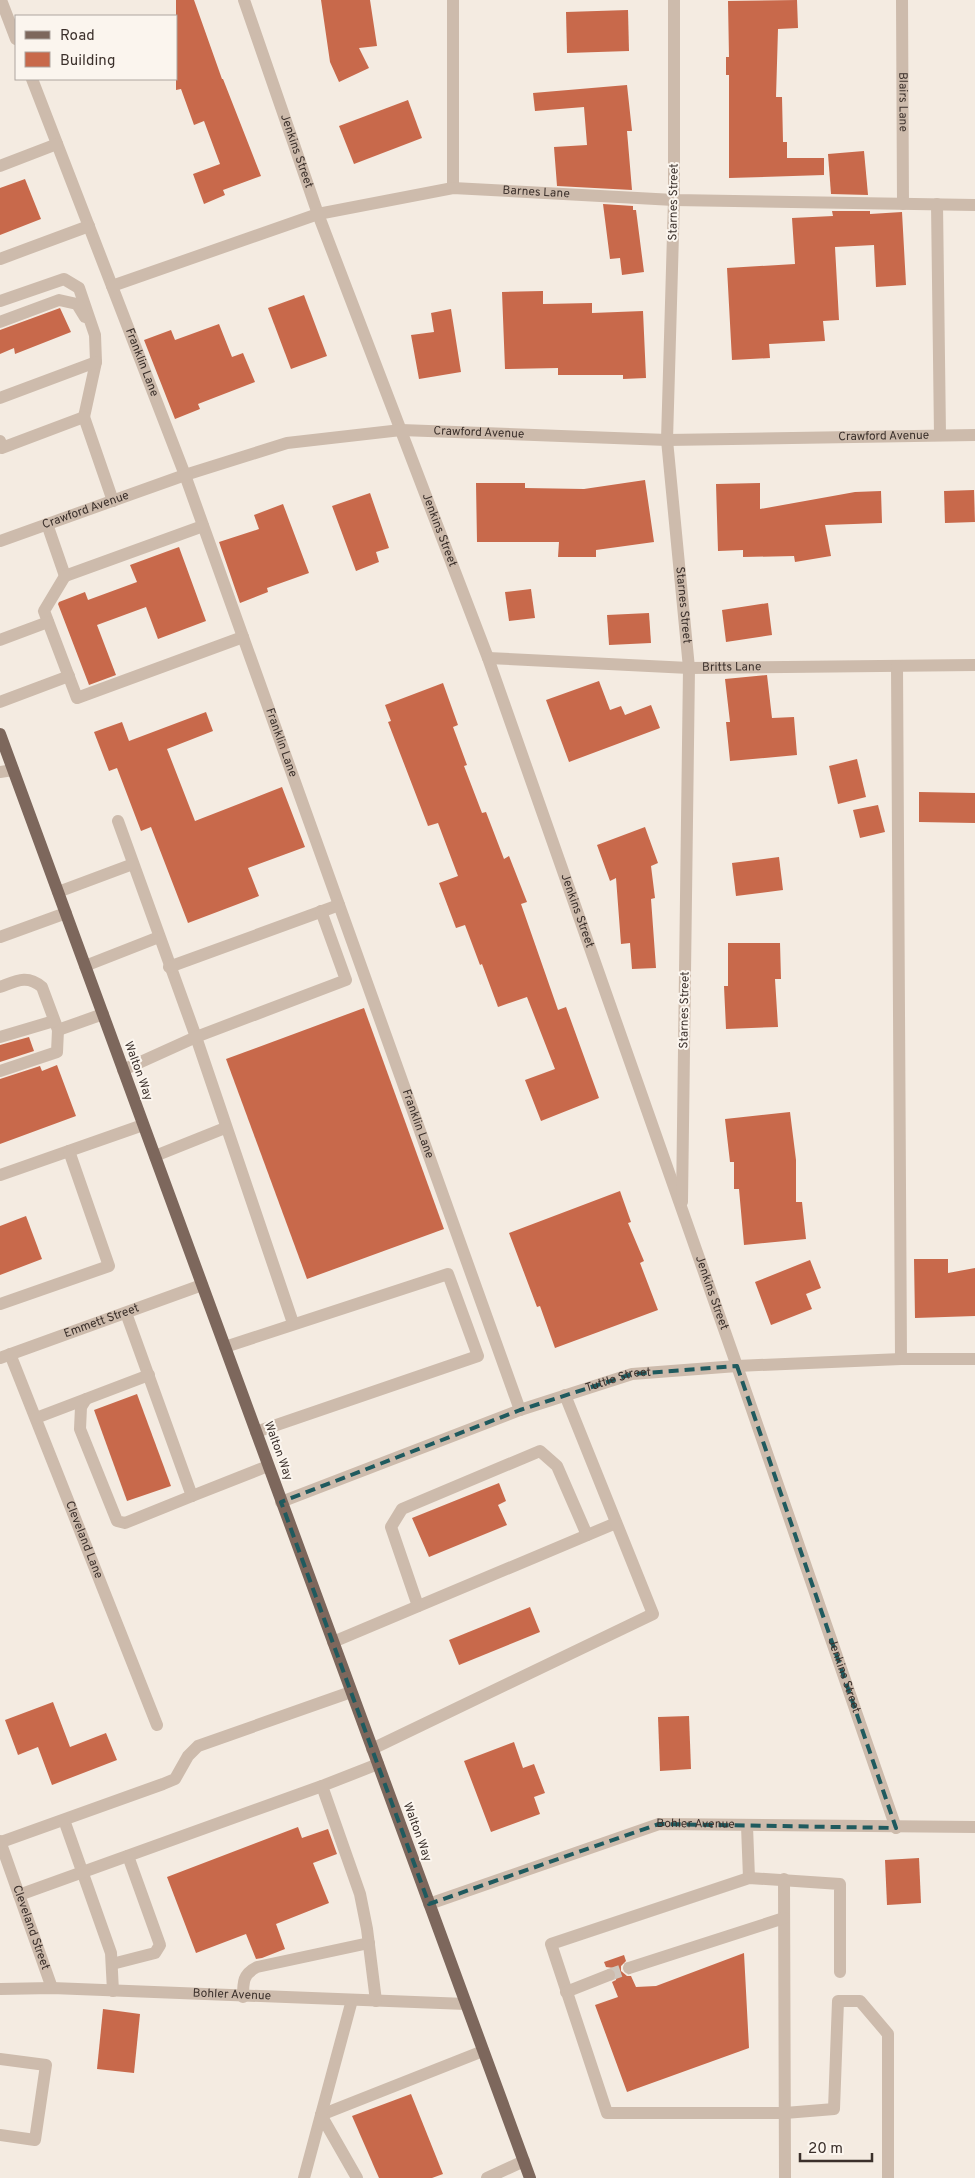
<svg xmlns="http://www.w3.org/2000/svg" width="975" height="2178" viewBox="0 0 975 2178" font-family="Overpass,sans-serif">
<rect width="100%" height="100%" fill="#f4ebe1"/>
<g fill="#c8694b">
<path d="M 176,0 L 194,0 L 222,79 L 223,79 L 261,176 L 223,190 L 225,195 L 204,204 L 193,174 L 220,164 L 204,121 L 194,125 L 181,89 L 176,90 Z"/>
<path d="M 321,0 L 370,0 L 377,46 L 359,48 L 369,68 L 339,82 L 330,62 Z"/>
<path d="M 797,0 L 798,28 L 778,29 L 776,97 L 782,97 L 783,142 L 787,142 L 787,158 L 824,158 L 824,175 L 729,178 L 729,75 L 726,75 L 726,57 L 729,57 L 728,1 Z"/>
<path d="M 628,10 L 629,51 L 567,53 L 566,12 Z"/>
<path d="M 627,85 L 632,131 L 627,131 L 632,190 L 557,186 L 554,147 L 587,145 L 584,107 L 535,111 L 533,93 Z"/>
<path d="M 408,100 L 422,138 L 354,164 L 339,126 Z"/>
<path d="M 864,151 L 868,195 L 831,194 L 828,154 Z"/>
<path d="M 25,179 L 41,219 L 0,235 L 0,188 Z"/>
<path d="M 603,204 L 633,206 L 633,210 L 636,210 L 644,272 L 622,275 L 620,258 L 610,259 Z"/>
<path d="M 832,211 L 870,211 L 870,214 L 902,212 L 906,285 L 876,287 L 874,245 L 835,247 L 839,320 L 823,321 L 825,341 L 769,344 L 770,358 L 732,360 L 727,268 L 795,264 L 792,218 L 833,216 Z"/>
<path d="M 543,291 L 543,304 L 592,303 L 592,313 L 643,311 L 646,378 L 623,379 L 623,375 L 558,375 L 558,368 L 505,369 L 502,292 Z"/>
<path d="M 304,295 L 327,356 L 291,369 L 268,308 Z"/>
<path d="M 60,308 L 71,332 L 15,354 L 14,348 L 0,354 L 0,330 Z"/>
<path d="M 451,309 L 461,372 L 419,379 L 411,335 L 434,332 L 431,313 Z"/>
<path d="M 219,324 L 232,357 L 243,353 L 255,382 L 198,404 L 200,409 L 175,419 L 144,340 L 171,330 L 175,340 Z"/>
<path d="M 645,480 L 654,542 L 596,550 L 596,557 L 558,557 L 559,542 L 477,542 L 476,483 L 525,483 L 525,488 L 584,489 Z"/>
<path d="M 760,483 L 760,509 L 855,492 L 881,491 L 882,523 L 825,525 L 831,556 L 795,562 L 794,556 L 743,557 L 743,550 L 718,551 L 716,484 Z"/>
<path d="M 974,490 L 975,522 L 945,523 L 944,491 Z"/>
<path d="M 370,493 L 389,548 L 376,552 L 379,562 L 356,571 L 332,506 Z"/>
<path d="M 283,504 L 309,573 L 267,588 L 268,592 L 240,603 L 219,542 L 259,529 L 254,515 Z"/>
<path d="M 179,547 L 206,621 L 158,639 L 146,607 L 97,625 L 116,675 L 89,685 L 58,604 L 59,602 L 85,592 L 88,600 L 137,582 L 130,565 Z"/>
<path d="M 531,589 L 535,618 L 509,621 L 505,592 Z"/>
<path d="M 768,603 L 772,635 L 726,642 L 722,610 Z"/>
<path d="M 649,613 L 651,643 L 609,645 L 607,615 Z"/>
<path d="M 767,675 L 772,718 L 794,717 L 797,755 L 730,761 L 726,722 L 730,722 L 725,679 Z"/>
<path d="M 599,681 L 610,710 L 621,706 L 625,715 L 651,705 L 660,728 L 569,762 L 546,700 Z"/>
<path d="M 443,683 L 458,725 L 453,727 L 467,765 L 464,766 L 482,813 L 486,812 L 504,859 L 509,856 L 527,902 L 521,904 L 558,1010 L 566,1007 L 599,1098 L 541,1121 L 525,1080 L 555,1069 L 527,997 L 498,1007 L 482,964 L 480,965 L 465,925 L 456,928 L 439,883 L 458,876 L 438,823 L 428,826 L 388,722 L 391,721 L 385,705 Z"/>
<path d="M 206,712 L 213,731 L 167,749 L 195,821 L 282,787 L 305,847 L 248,868 L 259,896 L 188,923 L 151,827 L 141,831 L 117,768 L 109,771 L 94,732 L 122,722 L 129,741 Z"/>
<path d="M 857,759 L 866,797 L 838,804 L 829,766 Z"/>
<path d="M 919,792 L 975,793 L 975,823 L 919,822 Z"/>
<path d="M 878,805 L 885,832 L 860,838 L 853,810 Z"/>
<path d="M 645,827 L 658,863 L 651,866 L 655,898 L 651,899 L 656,968 L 632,969 L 630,943 L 621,944 L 616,878 L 610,881 L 597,845 Z"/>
<path d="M 779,857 L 783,890 L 736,896 L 732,863 Z"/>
<path d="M 728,943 L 780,943 L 781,979 L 775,979 L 778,1027 L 726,1029 L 724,986 L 728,986 Z"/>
<path d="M 364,1008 L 444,1229 L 307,1279 L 226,1059 Z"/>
<path d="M 29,1037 L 34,1051 L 0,1062 L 0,1045 Z"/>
<path d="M 57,1065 L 76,1116 L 0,1144 L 0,1079 L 40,1066 L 42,1071 Z"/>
<path d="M 790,1112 L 796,1160 L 796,1202 L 802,1202 L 806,1239 L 744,1245 L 739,1189 L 734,1189 L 734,1162 L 730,1162 L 725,1119 Z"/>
<path d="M 620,1191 L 631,1222 L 628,1223 L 644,1261 L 640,1263 L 658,1310 L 555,1348 L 540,1306 L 537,1307 L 509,1233 Z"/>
<path d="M 26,1216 L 42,1259 L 0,1275 L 0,1226 Z"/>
<path d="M 914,1259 L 948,1259 L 948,1273 L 975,1268 L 975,1316 L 915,1318 Z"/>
<path d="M 810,1260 L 821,1288 L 806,1294 L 812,1309 L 771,1325 L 755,1282 Z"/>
<path d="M 137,1394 L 171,1486 L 127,1501 L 94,1410 Z"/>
<path d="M 499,1483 L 506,1501 L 498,1505 L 507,1525 L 429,1557 L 412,1518 Z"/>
<path d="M 530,1607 L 540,1632 L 459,1665 L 449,1640 Z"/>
<path d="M 53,1702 L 70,1747 L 106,1733 L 117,1760 L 52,1785 L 38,1747 L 18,1755 L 5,1720 Z"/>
<path d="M 689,1716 L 691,1769 L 660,1771 L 658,1717 Z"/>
<path d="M 514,1742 L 523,1768 L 534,1764 L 545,1793 L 534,1797 L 540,1814 L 491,1832 L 464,1761 Z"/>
<path d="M 298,1827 L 302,1838 L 328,1829 L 337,1854 L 313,1863 L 329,1903 L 276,1924 L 285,1949 L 262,1958 L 256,1959 L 246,1934 L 196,1953 L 167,1877 Z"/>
<path d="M 919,1858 L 921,1903 L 887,1905 L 885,1860 Z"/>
<path d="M 744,1953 L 749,2048 L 627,2092 L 595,2005 L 618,1997 L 612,1982 L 616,1980 L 617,1972 L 614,1968 L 606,1967 L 604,1962 L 624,1955 L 626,1961 L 621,1966 L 621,1971 L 627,1976 L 631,1976 L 636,1987 L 656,1986 Z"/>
<path d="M 103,2009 L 140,2014 L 134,2073 L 97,2069 Z"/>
<path d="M 411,2094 L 443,2174 L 432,2178 L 379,2178 L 352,2116 Z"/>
</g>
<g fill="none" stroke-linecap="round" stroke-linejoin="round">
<path stroke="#cfc6bd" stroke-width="12" stroke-dasharray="12 6" stroke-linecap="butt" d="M 609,1975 L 629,1968"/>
<g stroke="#cdbbac" stroke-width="12">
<path d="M 1,0 L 16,39"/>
<path id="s1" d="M 244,0 L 318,214 L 488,658 L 737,1366 L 896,1828"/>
<path d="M 453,0 L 453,188"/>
<path id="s2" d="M 674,0 L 674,200 L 667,440 L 689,668 L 682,1202"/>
<path id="s3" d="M 902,0 L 903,204"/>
<path id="s4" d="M 32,79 L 185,475 L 520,1410"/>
<path d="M 0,166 L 57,144"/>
<path d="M 937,204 L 940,435"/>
<path d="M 0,259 L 89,226"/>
<path id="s5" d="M 112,286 L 318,214 L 453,188 L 674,200 L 975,205"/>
<path d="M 0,301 L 64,279 L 79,288 L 95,335 L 96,362 L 84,417"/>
<path d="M 0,322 L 59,300 L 77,304 L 85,317"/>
<path d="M 0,398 L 96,362"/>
<path d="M 0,441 L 2,448 L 84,417 L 113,501"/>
<path d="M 47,524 L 65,576 L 203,526"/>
<path id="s6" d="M 0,541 L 185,475 L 287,443 L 401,430 L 667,440 L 975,435"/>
<path d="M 65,576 L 44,611 L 77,698 L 243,637"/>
<path d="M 0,640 L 48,622"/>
<path id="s7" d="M 488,658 L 689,668 L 975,665"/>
<path d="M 897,666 L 901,1359"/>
<path d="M 0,702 L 69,676"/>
<path d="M 0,772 L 13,770"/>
<path d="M 118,821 L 196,1037 L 293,1323"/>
<path d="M 58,892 L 133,864"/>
<path d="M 0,937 L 66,913"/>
<path d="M 85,966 L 159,937"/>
<path d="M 169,967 L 339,905"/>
<path d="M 0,987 C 16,981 27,974 42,987 L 58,1030 L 57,1052 L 0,1071"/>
<path d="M 58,1030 L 103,1014"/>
<path d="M 0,1037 L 54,1021"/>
<path d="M 123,1070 L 196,1037 L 346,980 L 321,911"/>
<path d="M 155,1156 L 225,1128"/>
<path d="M 0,1175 L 143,1125"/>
<path d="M 0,1304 L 109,1266 L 69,1151"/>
<path d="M 126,1313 L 192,1496 L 268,1466"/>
<path d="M 225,1347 L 448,1274 L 478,1356 L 256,1432"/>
<path id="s8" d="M 10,1354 L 157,1725"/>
<path id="s9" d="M 0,1358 L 202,1285"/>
<path d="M 86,1399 L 81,1407 L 80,1429 L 117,1521 L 125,1523 L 192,1496"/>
<path d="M 36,1418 L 149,1375"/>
<path id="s10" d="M 281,1502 L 520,1410 L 632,1374 L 737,1366 L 901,1359 L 975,1359"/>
<path d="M 418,1606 L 391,1527 L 402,1509 L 540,1451 L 557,1466 L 587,1535"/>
<path d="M 333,1642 L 616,1523"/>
<path d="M 372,1749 L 653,1614 L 565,1395"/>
<path d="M 64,1820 L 111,1953 L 113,1991"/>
<path d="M 747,1826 L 749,1878"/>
<path id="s11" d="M 0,1841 L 52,1988"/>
<path d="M 1,1842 L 163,1784 L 175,1779 L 188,1756 L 198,1746 L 351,1692"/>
<path d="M 784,1879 L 785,2178"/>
<path d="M 19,1895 L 322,1786"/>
<path id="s12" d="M 429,1904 L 659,1824 L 975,1827"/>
<path d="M 112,1964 L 155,1953 L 160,1945 L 128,1856"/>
<path d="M 629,1968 L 784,1918"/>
<path d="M 840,1972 L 840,1884 L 749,1878 L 551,1944 L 607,2113 L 785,2113 L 834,2109 L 838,2001 L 860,2001 L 888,2034 L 888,2178"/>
<path id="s13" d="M 0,1989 L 52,1988 L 466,2004"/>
<path d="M 566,1992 L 609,1975"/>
<path d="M 243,1997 C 243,1982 243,1974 257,1967 L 369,1943"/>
<path d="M 376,2001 L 367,1929 L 360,1894 L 322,1786 L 378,1764"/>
<path d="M 0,2059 L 46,2065 L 35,2140 L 0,2135"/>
<path d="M 321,2115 L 483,2051"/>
<path d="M 321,2115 L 357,2178"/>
<path d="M 304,2178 L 352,2000"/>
<path d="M 487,2178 L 524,2161"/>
</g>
<path stroke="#7d675c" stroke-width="12" d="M 0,734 L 530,2178"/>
</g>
<path fill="none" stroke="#1f5a5e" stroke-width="4" stroke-dasharray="10 6" stroke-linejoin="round" d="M 737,1366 L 896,1828 L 659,1824 L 429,1904 L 281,1502 L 520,1410 L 632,1374 Z"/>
<g text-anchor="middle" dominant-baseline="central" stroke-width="4" stroke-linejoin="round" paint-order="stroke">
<g font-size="12" fill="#3b302b" stroke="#fbf5ee">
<text stroke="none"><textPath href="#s3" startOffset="102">Blairs Lane</textPath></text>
<text stroke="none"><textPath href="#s1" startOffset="160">Jenkins Street</textPath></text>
<text stroke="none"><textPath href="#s5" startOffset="439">Barnes Lane</textPath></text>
<text transform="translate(674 202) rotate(-89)">Starnes Street</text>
<text stroke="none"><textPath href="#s4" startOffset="304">Franklin Lane</textPath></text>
<text stroke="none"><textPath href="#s6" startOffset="496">Crawford Avenue</textPath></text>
<text stroke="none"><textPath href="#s6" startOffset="901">Crawford Avenue</textPath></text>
<text stroke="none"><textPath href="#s6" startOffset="91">Crawford Avenue</textPath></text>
<text stroke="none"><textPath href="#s1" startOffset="565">Jenkins Street</textPath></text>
<text stroke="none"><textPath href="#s2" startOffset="606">Starnes Street</textPath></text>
<text stroke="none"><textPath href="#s7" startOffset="244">Britts Lane</textPath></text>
<text stroke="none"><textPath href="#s4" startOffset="709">Franklin Lane</textPath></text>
<text stroke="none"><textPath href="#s1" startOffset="970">Jenkins Street</textPath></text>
<text transform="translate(685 1010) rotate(-89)">Starnes Street</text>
<text transform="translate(138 1071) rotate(70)">Walton Way</text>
<text stroke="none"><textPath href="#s4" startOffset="1114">Franklin Lane</textPath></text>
<text stroke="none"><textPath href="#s1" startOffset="1375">Jenkins Street</textPath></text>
<text stroke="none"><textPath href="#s9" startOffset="108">Emmett Street</textPath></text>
<text stroke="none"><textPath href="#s10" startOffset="359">Tuttle Street</textPath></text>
<text transform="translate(278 1451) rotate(70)">Walton Way</text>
<text stroke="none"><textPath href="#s8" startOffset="200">Cleveland Lane</textPath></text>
<text stroke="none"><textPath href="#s1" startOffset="1780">Jenkins Street</textPath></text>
<text stroke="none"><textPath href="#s12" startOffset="280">Bohler Avenue</textPath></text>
<text transform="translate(417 1832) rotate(70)">Walton Way</text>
<text stroke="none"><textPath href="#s11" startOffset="92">Cleveland Street</textPath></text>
<text stroke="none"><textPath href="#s13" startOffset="232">Bohler Avenue</textPath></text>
</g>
</g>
<rect x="15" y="15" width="162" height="65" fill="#fbf5ee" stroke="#aea6a0"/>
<rect x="25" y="31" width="25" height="8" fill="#7d675c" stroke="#aea6a0"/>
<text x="60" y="40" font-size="15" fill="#3b302b">Road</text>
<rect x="25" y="52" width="25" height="15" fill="#c8694b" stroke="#aea6a0"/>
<text x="60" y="65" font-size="15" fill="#3b302b">Building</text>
<path d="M800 2153v8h72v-8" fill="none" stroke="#3b302b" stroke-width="2.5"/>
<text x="808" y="2153" font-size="15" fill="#3b302b" stroke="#fbf5ee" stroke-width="4" paint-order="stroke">20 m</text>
</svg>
